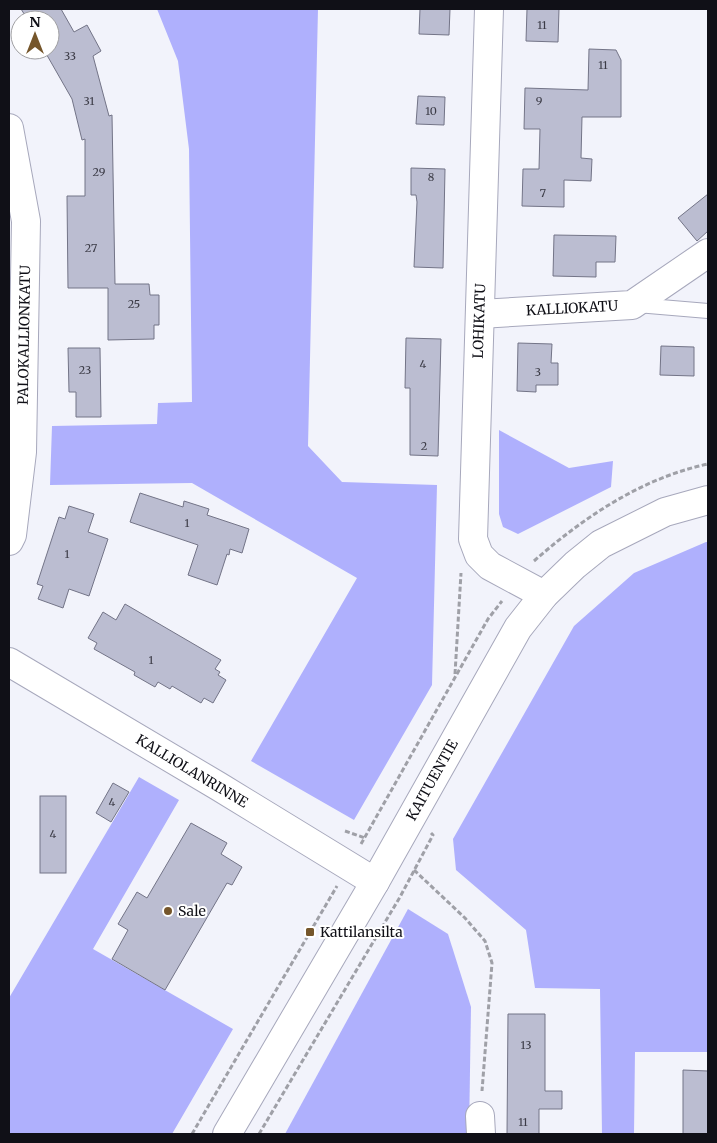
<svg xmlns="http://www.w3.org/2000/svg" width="717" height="1143" viewBox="0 0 717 1143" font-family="Merriweather,serif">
<rect width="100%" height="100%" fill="#f2f3fb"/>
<g fill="#afb0fd">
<path d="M 157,9 L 318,9 L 308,446 L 342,482 L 437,485 L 432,685 L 354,820 L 251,761 L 357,578 L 192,483 L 50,485 L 52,426 L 157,424 L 158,403 L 192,402 L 189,149 L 178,61 Z"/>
<path d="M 499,430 L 569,468 L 613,461 L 611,487 L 518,534 L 503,527 L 499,514 Z"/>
<path d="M 706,542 L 708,542 L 708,1052 L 635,1052 L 634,1134 L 602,1134 L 600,989 L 535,988 L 526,930 L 456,870 L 453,839 L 574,626 L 634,573 Z"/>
<path d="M 139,777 L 179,800 L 93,949 L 233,1029 L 172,1134 L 9,1134 L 9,998 Z"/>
<path d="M 408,909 L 448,934 L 471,1007 L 469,1134 L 285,1134 Z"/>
</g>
<g fill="#bbbdd1" stroke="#737487">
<path d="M 21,9 L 61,9 L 74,32 L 87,25 L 101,51 L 93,56 L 109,116 L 112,115 L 115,284 L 149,284 L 150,295 L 159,295 L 159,325 L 154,325 L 154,339 L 108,340 L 108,288 L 68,288 L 67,196 L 85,196 L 85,139 L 82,140 L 72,99 L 44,50 L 50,50 L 50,20 L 28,20 Z"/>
<path d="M 420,9 L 450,9 L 449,35 L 419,34 Z"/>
<path d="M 527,9 L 559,9 L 558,42 L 526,41 Z"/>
<path d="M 589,49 L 616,50 L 621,60 L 621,117 L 582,117 L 581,158 L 592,159 L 591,181 L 564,180 L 564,207 L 522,206 L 523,169 L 539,169 L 540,129 L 524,129 L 525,88 L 588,90 Z"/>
<path d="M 418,96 L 445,97 L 444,125 L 416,124 Z"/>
<path d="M 411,168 L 445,169 L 443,268 L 414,267 L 417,202 L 416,195 L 411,195 Z"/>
<path d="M 708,194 L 708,231 L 697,241 L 678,218 Z"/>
<path d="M 554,235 L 616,236 L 615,262 L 596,262 L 596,277 L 553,276 Z"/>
<path d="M 406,338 L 441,339 L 438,456 L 410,455 L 410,388 L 405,388 Z"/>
<path d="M 518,343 L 552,344 L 551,363 L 558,363 L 558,385 L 536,385 L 536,392 L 517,391 Z"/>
<path d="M 661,346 L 694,347 L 694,376 L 660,375 Z"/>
<path d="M 68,348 L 100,348 L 101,417 L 76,417 L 76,392 L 69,392 Z"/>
<path d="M 140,493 L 183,507 L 184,501 L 209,509 L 207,515 L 249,529 L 242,553 L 230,549 L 229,555 L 227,554 L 217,585 L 188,575 L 198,545 L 130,522 Z"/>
<path d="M 69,506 L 94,514 L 88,532 L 108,539 L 89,596 L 69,589 L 63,608 L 38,599 L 43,586 L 37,584 L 59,517 L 65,519 Z"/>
<path d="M 125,604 L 221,660 L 215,669 L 220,672 L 218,675 L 226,680 L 213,703 L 204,698 L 201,703 L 172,686 L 170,689 L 158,682 L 155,687 L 134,675 L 135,672 L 94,649 L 97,643 L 88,638 L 103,612 L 116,620 Z"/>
<path d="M 113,783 L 129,792 L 111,822 L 96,813 Z"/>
<rect x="40" y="796" width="26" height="77"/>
<path d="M 191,823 L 227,843 L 221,854 L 242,867 L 232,885 L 227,883 L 165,990 L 112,959 L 128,930 L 118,924 L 137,892 L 147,898 Z"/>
<path d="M 508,1014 L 545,1014 L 545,1091 L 562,1091 L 562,1109 L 539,1109 L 539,1134 L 507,1134 Z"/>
<path d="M 683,1070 L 708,1071 L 708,1134 L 683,1134 Z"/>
</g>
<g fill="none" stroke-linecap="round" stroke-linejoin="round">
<g stroke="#a7a8bc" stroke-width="16">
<path id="lane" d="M 637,305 L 708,311"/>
</g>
<g stroke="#a7a8bc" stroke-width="30">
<g id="street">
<path d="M 489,9 L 473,539 L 479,555 L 490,566 L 544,595"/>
<path d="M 9,128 L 26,221 L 22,452 L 12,535 L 9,541"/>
<path d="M 480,314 L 632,305 L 708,253"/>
<path d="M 9,662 L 218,786 L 375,882"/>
<path d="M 480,1116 L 481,1134"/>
</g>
</g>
<g stroke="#a7a8bc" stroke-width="30">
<path id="secondary" d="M 227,1134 L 375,882 L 518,628 L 544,595 L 575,565 L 601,544 L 665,512 L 708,500"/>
</g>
<g stroke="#9fa0a7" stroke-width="3" stroke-dasharray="5 2.5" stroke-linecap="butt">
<path d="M 534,561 C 584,517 642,478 708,464"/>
<path d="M 455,674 L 461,573"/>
<path d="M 345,831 L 365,838"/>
<path d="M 361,844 L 488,619 L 502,601"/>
<path d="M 414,870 L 465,918 L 485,941 L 492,963 L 482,1091"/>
<path d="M 192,1134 L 337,886"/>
<path d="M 259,1134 L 400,897 L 433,835 L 431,833"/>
</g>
<use href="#lane" stroke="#fff" stroke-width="14"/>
<use href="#street" stroke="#fff" stroke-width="28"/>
<use href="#secondary" stroke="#fff" stroke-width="28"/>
</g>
<g fill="#75562b" stroke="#fff" stroke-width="2">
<circle cx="168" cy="911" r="5"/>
<rect x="305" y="927" width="10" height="10" rx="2.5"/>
</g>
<g text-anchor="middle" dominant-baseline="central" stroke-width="4" stroke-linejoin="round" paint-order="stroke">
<g font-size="11" fill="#3b3b46">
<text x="542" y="25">11</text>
<text x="70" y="56">33</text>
<text x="603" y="65">11</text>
<text x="89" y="101">31</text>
<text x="539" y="101">9</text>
<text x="431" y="111">10</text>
<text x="99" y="172">29</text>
<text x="431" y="177">8</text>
<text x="543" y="193">7</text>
<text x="91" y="248">27</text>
<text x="134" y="304">25</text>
<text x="423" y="364">4</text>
<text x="85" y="370">23</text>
<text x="538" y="372">3</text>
<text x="424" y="446">2</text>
<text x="187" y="523">1</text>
<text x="67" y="554">1</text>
<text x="151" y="660">1</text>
<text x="112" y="802">4</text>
<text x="53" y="834">4</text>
<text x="526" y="1045">13</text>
<text x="523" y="1122">11</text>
</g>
<g font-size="14" fill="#101017" stroke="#fff">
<text transform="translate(572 308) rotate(-3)">KALLIOKATU</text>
<text transform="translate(479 321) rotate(-88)">LOHIKATU</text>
<text transform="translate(24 335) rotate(-89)">PALOKALLIONKATU</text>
<text transform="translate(192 771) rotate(31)">KALLIOLANRINNE</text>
<text transform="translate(432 780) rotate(-61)">KAITUENTIE</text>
</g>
<g font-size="14" fill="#101017" stroke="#fff" text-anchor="start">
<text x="178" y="911">Sale</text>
<text x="320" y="932">Kattilansilta</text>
</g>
</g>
<rect width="717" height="1143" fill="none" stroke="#101017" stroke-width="20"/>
<g transform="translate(35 35)"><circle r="24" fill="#ffffff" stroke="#9f9fa2"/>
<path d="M0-4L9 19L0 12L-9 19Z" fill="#75562b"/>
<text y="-8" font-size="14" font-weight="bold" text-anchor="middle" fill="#101017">N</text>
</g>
</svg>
